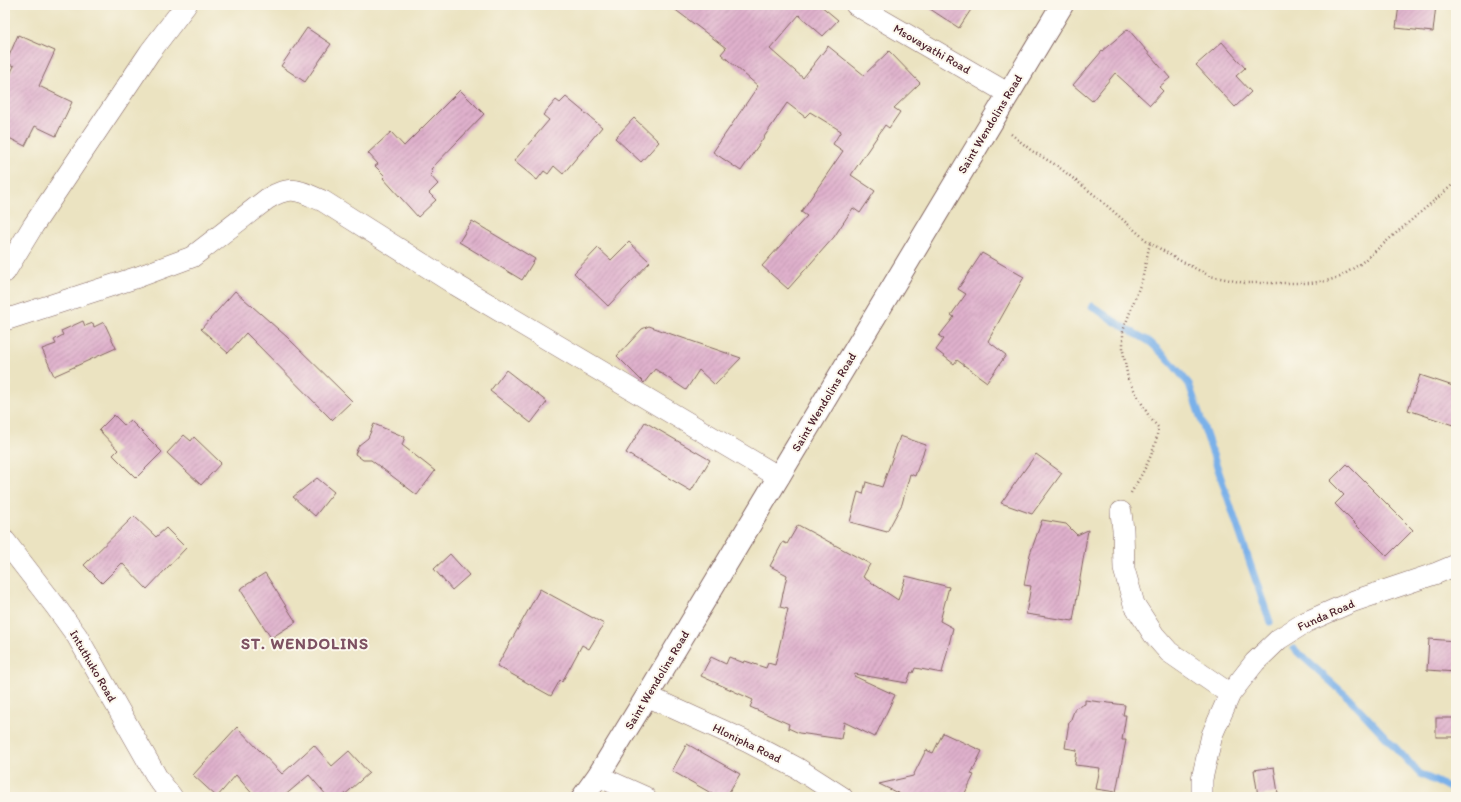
<svg xmlns="http://www.w3.org/2000/svg" width="1461" height="802" viewBox="0 0 1461 802" font-family="Itim,sans-serif">
<defs>
<pattern id="building-hatch" width="6" height="6" patternUnits="userSpaceOnUse"><rect width="6" height="6" fill="#dfb0cc"/><path d="M-1 1l2-2M0 6l6-6M5 7l2-2" fill="none" stroke="#b78fa6"/></pattern>
</defs>
<rect width="100%" height="100%" fill="#fbf7ec"/>
<filter id="ink" filterUnits="userSpaceOnUse"><feTurbulence type="fractalNoise" baseFrequency=".025" numOctaves="2"/><feDisplacementMap in="SourceGraphic" scale="8" xChannelSelector="R" yChannelSelector="G"/><feConvolveMatrix kernelMatrix="1 2 1 2 8 2 1 2 1" color-interpolation-filters="sRGB"/></filter>
<filter id="wash" filterUnits="userSpaceOnUse"><feTurbulence type="fractalNoise" baseFrequency=".012" numOctaves="4" result="noise"/><feDisplacementMap in="SourceGraphic" scale="16" xChannelSelector="R" yChannelSelector="G"/><feGaussianBlur stdDeviation="0.9" result="paint"/><feColorMatrix in="noise" values="0 0 0 0 0 0 0 0 0 0 0 0 0 0 0 0 0 1.4 0 .05"/><feComposite in="paint" operator="in"/></filter>
<g filter="url(#wash)">
<rect width="100%" height="100%" fill="#ebe3c1"/>
<g fill="none" stroke-linecap="round" stroke-linejoin="round">
<g stroke="#7ab1e9" stroke-width="7">
<path d="M 1092,306 L 1117,323 L 1150,342 L 1170,361 L 1189,384 L 1270,622"/>
<path d="M 1294,649 L 1350,699 L 1420,774 L 1456,791"/>
</g>
</g>
<g id="blocks">
<g fill="url(#building-hatch)">
<path d="M 669,5 L 820,5 L 838,20 L 823,36 L 799,15 L 770,49 L 803,78 L 828,46 L 864,75 L 889,51 L 920,83 L 894,108 L 900,112 L 889,128 L 885,125 L 851,175 L 875,191 L 860,213 L 853,208 L 834,237 L 788,289 L 762,266 L 807,216 L 801,212 L 843,151 L 833,144 L 841,131 L 810,112 L 805,117 L 787,103 L 741,171 L 713,152 L 758,86 L 721,54 L 726,48 Z"/>
<path d="M 924,5 L 974,5 L 959,28 Z"/>
<path d="M 1399,5 L 1436,5 L 1433,32 L 1396,28 Z"/>
<path d="M 307,28 L 331,44 L 305,82 L 281,66 Z"/>
<path d="M 1128,29 L 1170,78 L 1159,87 L 1163,91 L 1150,105 L 1115,73 L 1092,101 L 1073,85 L 1102,51 Z"/>
<path d="M 18,35 L 55,51 L 39,86 L 72,102 L 56,136 L 35,126 L 25,146 L 5,136 L 5,84 L 14,66 L 6,63 Z"/>
<path d="M 1222,42 L 1245,68 L 1236,76 L 1251,92 L 1235,107 L 1196,65 Z"/>
<path d="M 460,90 L 484,114 L 431,169 L 433,172 L 430,175 L 438,184 L 429,193 L 436,200 L 418,217 L 383,178 L 385,176 L 375,166 L 378,164 L 368,153 L 391,132 L 404,146 Z"/>
<path d="M 566,97 L 602,127 L 563,174 L 554,166 L 548,174 L 544,171 L 537,180 L 514,161 L 549,120 L 543,115 L 556,100 L 560,103 Z"/>
<path d="M 634,118 L 659,142 L 641,162 L 615,138 Z"/>
<path d="M 472,221 L 535,259 L 522,280 L 459,242 Z"/>
<path d="M 629,242 L 650,262 L 608,306 L 574,273 L 598,248 L 611,260 Z"/>
<path d="M 982,253 L 1024,277 L 988,341 L 1006,355 L 987,382 L 957,360 L 954,364 L 936,350 L 944,339 L 939,336 L 954,317 L 951,315 L 966,294 L 958,289 Z"/>
<path d="M 235,291 L 287,337 L 352,401 L 332,420 L 246,333 L 228,353 L 201,329 Z"/>
<path d="M 83,321 L 85,326 L 93,323 L 94,327 L 104,322 L 116,348 L 54,376 L 42,349 L 56,344 L 54,340 L 63,335 L 61,331 Z"/>
<path d="M 649,326 L 671,334 L 741,358 L 715,385 L 699,370 L 686,390 L 655,369 L 644,383 L 617,356 L 642,329 Z"/>
<path d="M 506,370 L 547,402 L 531,423 L 490,391 Z"/>
<path d="M 1420,375 L 1456,387 L 1456,426 L 1408,410 Z"/>
<path d="M 114,415 L 124,425 L 130,420 L 162,452 L 136,478 L 113,455 L 118,450 L 99,430 Z"/>
<path d="M 645,422 L 710,460 L 691,491 L 626,453 Z"/>
<path d="M 374,424 L 405,437 L 402,445 L 435,471 L 417,495 L 371,460 L 363,460 L 355,454 L 359,445 L 368,438 Z"/>
<path d="M 184,435 L 191,441 L 194,437 L 221,463 L 201,485 L 167,453 Z"/>
<path d="M 900,436 L 926,445 L 915,476 L 910,474 L 902,504 L 887,532 L 850,522 L 858,492 L 863,494 L 866,482 L 882,487 Z"/>
<path d="M 1036,454 L 1062,473 L 1032,514 L 1001,503 Z"/>
<path d="M 1347,464 L 1413,530 L 1387,556 L 1335,504 L 1344,495 L 1330,481 Z"/>
<path d="M 317,478 L 334,492 L 315,516 L 293,497 Z"/>
<path d="M 134,516 L 156,537 L 166,528 L 186,548 L 147,589 L 122,563 L 102,583 L 84,565 Z"/>
<path d="M 1042,520 L 1066,524 L 1077,535 L 1088,530 L 1073,621 L 1026,614 L 1031,586 L 1024,585 L 1030,554 Z"/>
<path d="M 798,525 L 870,564 L 863,577 L 898,600 L 906,576 L 949,587 L 940,621 L 953,628 L 942,673 L 915,668 L 913,673 L 911,672 L 907,683 L 855,674 L 854,676 L 895,695 L 875,737 L 844,722 L 841,739 L 799,733 L 788,728 L 789,724 L 750,707 L 753,700 L 701,676 L 711,657 L 726,664 L 729,657 L 744,663 L 745,661 L 766,668 L 768,663 L 775,665 L 788,609 L 780,607 L 787,575 L 770,566 L 783,542 L 787,544 Z"/>
<path d="M 450,554 L 469,575 L 452,590 L 434,569 Z"/>
<path d="M 265,573 L 296,622 L 271,638 L 240,589 Z"/>
<path d="M 540,589 L 604,624 L 589,649 L 582,645 L 562,682 L 560,680 L 551,696 L 497,666 Z"/>
<path d="M 1429,639 L 1456,641 L 1456,672 L 1427,670 Z"/>
<path d="M 1085,700 L 1125,705 L 1123,715 L 1126,715 L 1122,740 L 1126,740 L 1116,792 L 1096,789 L 1100,768 L 1075,765 L 1077,750 L 1065,748 L 1069,722 L 1070,722 L 1075,708 L 1085,704 Z"/>
<rect x="1436" y="718" width="20" height="19"/>
<path d="M 237,727 L 282,774 L 314,745 L 332,766 L 349,751 L 369,773 L 342,797 L 328,797 L 309,775 L 283,797 L 255,797 L 236,775 L 217,797 L 193,775 Z"/>
<path d="M 943,733 L 982,751 L 971,774 L 974,775 L 963,797 L 906,797 L 879,784 L 913,776 L 926,750 L 933,753 Z"/>
<path d="M 687,744 L 740,774 L 726,797 L 718,797 L 672,771 Z"/>
<path d="M 1274,767 L 1278,793 L 1258,796 L 1254,770 Z"/>
</g>
</g>
</g>
<g filter="url(#ink)">
<use href="#blocks" fill-opacity="0" stroke="#826460" stroke-width="1"/>
<g fill="none" stroke-linecap="round" stroke-linejoin="round">
<g stroke="#826460" stroke-width="22">
<g id="minor">
<path d="M 856,5 L 1009,94"/>
<path d="M 5,272 L 33,226 L 150,52 L 186,5"/>
<path d="M 5,320 L 138,277 L 192,257 L 267,199 C 292,184 299,191 323,201 L 456,285 L 779,477"/>
<path d="M 1121,512 L 1123,530 L 1124,569 L 1134,604 L 1154,635 L 1169,652 L 1230,694"/>
<path d="M 5,541 L 56,607 L 77,636 L 158,779 L 172,797"/>
<path d="M 647,696 L 748,742 L 797,768 L 842,797"/>
<path d="M 598,776 L 645,797"/>
<path d="M 1202,797 L 1202,779 L 1212,735 L 1230,694 L 1255,662 L 1279,639 L 1306,622 L 1354,601 L 1437,573 L 1456,565"/>
</g>
</g>
<g stroke="#826460" stroke-width="24">
<path id="tertiary" d="M 583,797 L 598,776 L 647,696 L 1062,5"/>
</g>
<g stroke="#826460" stroke-width="2.5" stroke-dasharray="1 3" stroke-linecap="butt">
<path d="M 1011,134 L 1032,151 L 1056,165 L 1097,197 L 1146,240 L 1175,258 L 1210,276 L 1245,283 L 1310,283 L 1326,281 L 1340,277 L 1360,264 L 1456,182"/>
<path d="M 1131,493 C 1143,472 1156,452 1158,427 L 1150,418 L 1128,379 L 1123,351 L 1123,331 L 1142,280 L 1150,243"/>
</g>
<use href="#minor" stroke="#fff" stroke-width="21"/>
<use href="#tertiary" stroke="#fff" stroke-width="22"/>
</g>
</g>
<g text-anchor="middle" dominant-baseline="central" stroke-width="4" stroke-linejoin="round" paint-order="stroke">
<g font-size="12" fill="#4a1f2b" stroke="#fbf7ec">
<text transform="translate(932 49) rotate(30)">Msovayathi Road</text>
<text transform="translate(990 124) rotate(-59)">Saint Wendolins Road</text>
<text transform="translate(824 402) rotate(-59)">Saint Wendolins Road</text>
<text transform="translate(1326 615) rotate(-24)">Funda Road</text>
<text transform="translate(93 666) rotate(60)">Intuthuko Road</text>
<text transform="translate(657 680) rotate(-59)">Saint Wendolins Road</text>
<text transform="translate(747 743) rotate(26)">Hlonipha Road</text>
</g>
<g font-size="16" font-weight="bold" letter-spacing="1" fill="#7e5263" stroke="#fbf7ec">
<text x="305" y="643">ST. WENDOLINS</text>
</g>
</g>
<rect width="1461" height="802" fill="none" stroke="#fbf7ec" stroke-width="20"/>
</svg>
